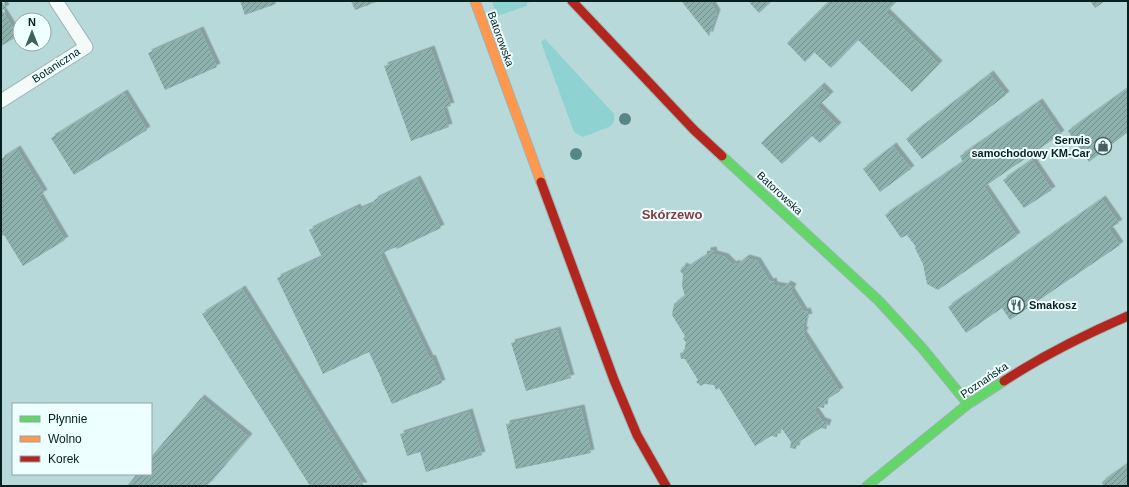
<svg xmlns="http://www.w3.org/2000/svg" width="1129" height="487" viewBox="0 0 1129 487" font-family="Arial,sans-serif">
<defs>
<pattern id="building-hatch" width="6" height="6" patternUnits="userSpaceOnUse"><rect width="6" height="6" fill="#8db1ac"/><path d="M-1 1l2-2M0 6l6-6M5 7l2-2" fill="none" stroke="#718f8b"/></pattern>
<filter id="shadow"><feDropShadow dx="3.5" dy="-3.5" stdDeviation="0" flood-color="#0004"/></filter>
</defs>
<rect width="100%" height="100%" fill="#b8d9d9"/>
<g fill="#8ed2d2">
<path d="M 492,1 L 537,1 L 527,3 L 527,6 L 497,16 Z"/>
<path d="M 545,39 L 614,114 L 614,121 L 611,126 L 583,137 L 574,132 L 541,42 Z"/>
</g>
<g fill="url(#building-hatch)" filter="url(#shadow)">
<path d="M 1,1 L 6,8 L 2,10 L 18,36 L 1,46 Z"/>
<path d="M 240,1 L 275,1 L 276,4 L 245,15 Z"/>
<path d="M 351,1 L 379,1 L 355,10 Z"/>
<path d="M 682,1 L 714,1 L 711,3 L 717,13 L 709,36 L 682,2 Z"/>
<path d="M 748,1 L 772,1 L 759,13 Z"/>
<path d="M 829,1 L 897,1 L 886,12 L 939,64 L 912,92 L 858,40 L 831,68 L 814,52 L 805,62 L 787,43 Z"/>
<path d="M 1090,1 L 1105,1 L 1095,8 Z"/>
<path d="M 200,30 L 217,67 L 165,90 L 148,53 Z"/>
<path d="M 431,49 L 451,106 L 443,108 L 449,127 L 411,141 L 384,66 Z"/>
<path d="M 990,74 L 1006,95 L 922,159 L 906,139 Z"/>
<path d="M 821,86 L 830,95 L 818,106 L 838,126 L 820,143 L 812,136 L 782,164 L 761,143 Z"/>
<path d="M 1128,88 L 1128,132 L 1089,162 L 1068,131 Z"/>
<path d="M 124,93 L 147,130 L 74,175 L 51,138 Z"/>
<path d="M 1039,102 L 1061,134 L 984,187 L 1017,236 L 938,290 L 927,284 L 923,264 L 915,248 L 916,247 L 907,235 L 901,238 L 885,215 L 963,162 L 960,156 Z"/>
<path d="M 893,146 L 911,169 L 880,192 L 863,169 Z"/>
<path d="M 17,149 L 44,193 L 39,196 L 65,240 L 23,266 L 4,235 L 1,236 L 1,159 Z"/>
<path d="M 1032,160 L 1052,190 L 1024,208 L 1003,180 Z"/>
<path d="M 417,179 L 441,228 L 397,249 L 396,247 L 380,254 L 430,359 L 432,358 L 442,383 L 392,404 L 381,380 L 382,380 L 369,352 L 323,374 L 277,278 L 322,257 L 309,230 L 357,207 L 358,210 L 375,203 L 374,200 Z"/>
<path d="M 1102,199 L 1119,223 L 1109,229 L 1120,245 L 1010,320 L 1002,308 L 966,333 L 948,307 Z"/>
<path d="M 713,250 L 714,254 L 725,257 L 733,265 L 736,263 L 737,265 L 746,258 L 757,261 L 770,282 L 773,281 L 774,285 L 785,287 L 787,284 L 793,287 L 791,291 L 804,312 L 807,311 L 809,317 L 805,318 L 803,329 L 805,331 L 803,334 L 840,391 L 825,401 L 824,408 L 818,407 L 814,409 L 822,421 L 828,423 L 826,429 L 821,428 L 797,443 L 796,449 L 790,448 L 791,442 L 782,429 L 778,432 L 777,437 L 771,436 L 755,446 L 719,388 L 716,390 L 714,385 L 704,384 L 701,386 L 696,382 L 698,380 L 685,359 L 681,359 L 680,353 L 684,352 L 686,342 L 683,339 L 685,336 L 672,315 L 674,304 L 685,296 L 682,286 L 683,274 L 680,271 L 683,266 L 687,268 L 707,255 L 707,251 Z"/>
<path d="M 242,289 L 364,486 L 310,486 L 202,314 Z"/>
<path d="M 557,330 L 571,378 L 526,391 L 511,343 Z"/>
<path d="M 201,398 L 249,437 L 207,486 L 127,486 L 137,474 L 151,474 L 151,457 Z"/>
<path d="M 581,408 L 591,453 L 516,469 L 506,424 Z"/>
<path d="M 469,412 L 482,455 L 426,472 L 420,452 L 407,456 L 400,434 Z"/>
<path d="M 1126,465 L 1128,468 L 1128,486 L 1101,486 L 1103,485 L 1102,482 Z"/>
</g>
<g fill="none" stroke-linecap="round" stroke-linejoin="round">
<g stroke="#9bb4b4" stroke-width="15">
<path id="lane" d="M 1,101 L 86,47 L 56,1"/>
</g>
<g stroke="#9bb4b4" stroke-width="11">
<g id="fast">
<path d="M 722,156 L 879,301 L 923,349 L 968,404"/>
<path d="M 867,486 L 968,404 L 1004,381"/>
</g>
</g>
<g stroke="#9bb4b4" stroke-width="11">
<path id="slow" d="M 475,1 L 541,182"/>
</g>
<g stroke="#9bb4b4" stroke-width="11">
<g id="jam">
<path d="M 572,1 L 694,130 L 722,156"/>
<path d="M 541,182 L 614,380 L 637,435 L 666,486"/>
<path d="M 1004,381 C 1044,355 1084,335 1128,316"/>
</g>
</g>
<use href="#lane" stroke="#f4f9f9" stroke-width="13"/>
<use href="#fast" stroke="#63d668" stroke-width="9"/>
<use href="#slow" stroke="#ff974d" stroke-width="9"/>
<use href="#jam" stroke="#b3261e" stroke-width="9"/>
</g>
<g fill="#588687">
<circle cx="625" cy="119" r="6"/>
<circle cx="576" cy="154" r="6"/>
</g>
<defs>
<g id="shop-ring" transform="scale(0.9)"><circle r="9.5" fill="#edfffe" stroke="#446060" stroke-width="1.5"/><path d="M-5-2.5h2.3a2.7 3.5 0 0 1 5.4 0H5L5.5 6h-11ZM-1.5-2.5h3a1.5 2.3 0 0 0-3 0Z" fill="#446060"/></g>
<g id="restaurant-ring" transform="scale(0.9)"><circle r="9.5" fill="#edfffe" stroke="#446060" stroke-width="1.5"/><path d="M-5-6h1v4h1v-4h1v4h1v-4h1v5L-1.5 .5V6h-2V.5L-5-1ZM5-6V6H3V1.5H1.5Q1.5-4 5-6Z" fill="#446060"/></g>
</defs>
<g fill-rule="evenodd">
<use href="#shop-ring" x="1103" y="146"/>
<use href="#restaurant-ring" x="1016" y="305"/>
</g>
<g text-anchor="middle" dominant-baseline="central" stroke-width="4" stroke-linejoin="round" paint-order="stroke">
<g font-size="11" fill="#061f1f" stroke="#edfffe">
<text transform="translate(501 39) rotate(70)">Batorowska</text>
<text transform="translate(56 65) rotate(-33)">Botaniczna</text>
<text transform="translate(780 193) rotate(43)">Batorowska</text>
<text transform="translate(984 380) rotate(-34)">Poznańska</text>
</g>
<g font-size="11" font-weight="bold" fill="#061f1f" stroke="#edfffe" text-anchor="end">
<text x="1090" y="140">Serwis<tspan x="1090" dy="13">samochodowy KM-Car</tspan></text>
<text x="1029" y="305" text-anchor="start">Smakosz</text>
</g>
<g font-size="13" font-weight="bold" fill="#843b43" stroke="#edfffe">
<text x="672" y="214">Skórzewo</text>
</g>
</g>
<rect width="1129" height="487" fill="none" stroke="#061f1f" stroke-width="4"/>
<rect x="12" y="403" width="140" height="72" fill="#edfffe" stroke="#91a5a5"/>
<rect x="20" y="416" width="20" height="6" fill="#63d668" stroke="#91a5a5"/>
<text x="48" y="423" font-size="12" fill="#061f1f">Płynnie</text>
<rect x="20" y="436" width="20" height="6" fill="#ff974d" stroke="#91a5a5"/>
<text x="48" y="443" font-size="12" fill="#061f1f">Wolno</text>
<rect x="20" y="456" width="20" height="6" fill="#b3261e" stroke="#91a5a5"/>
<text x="48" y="463" font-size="12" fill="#061f1f">Korek</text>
<g transform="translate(32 32)"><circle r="19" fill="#edfffe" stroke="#91a5a5"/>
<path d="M0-3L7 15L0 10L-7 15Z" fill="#446060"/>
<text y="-6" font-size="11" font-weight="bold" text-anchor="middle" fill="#061f1f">N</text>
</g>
</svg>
